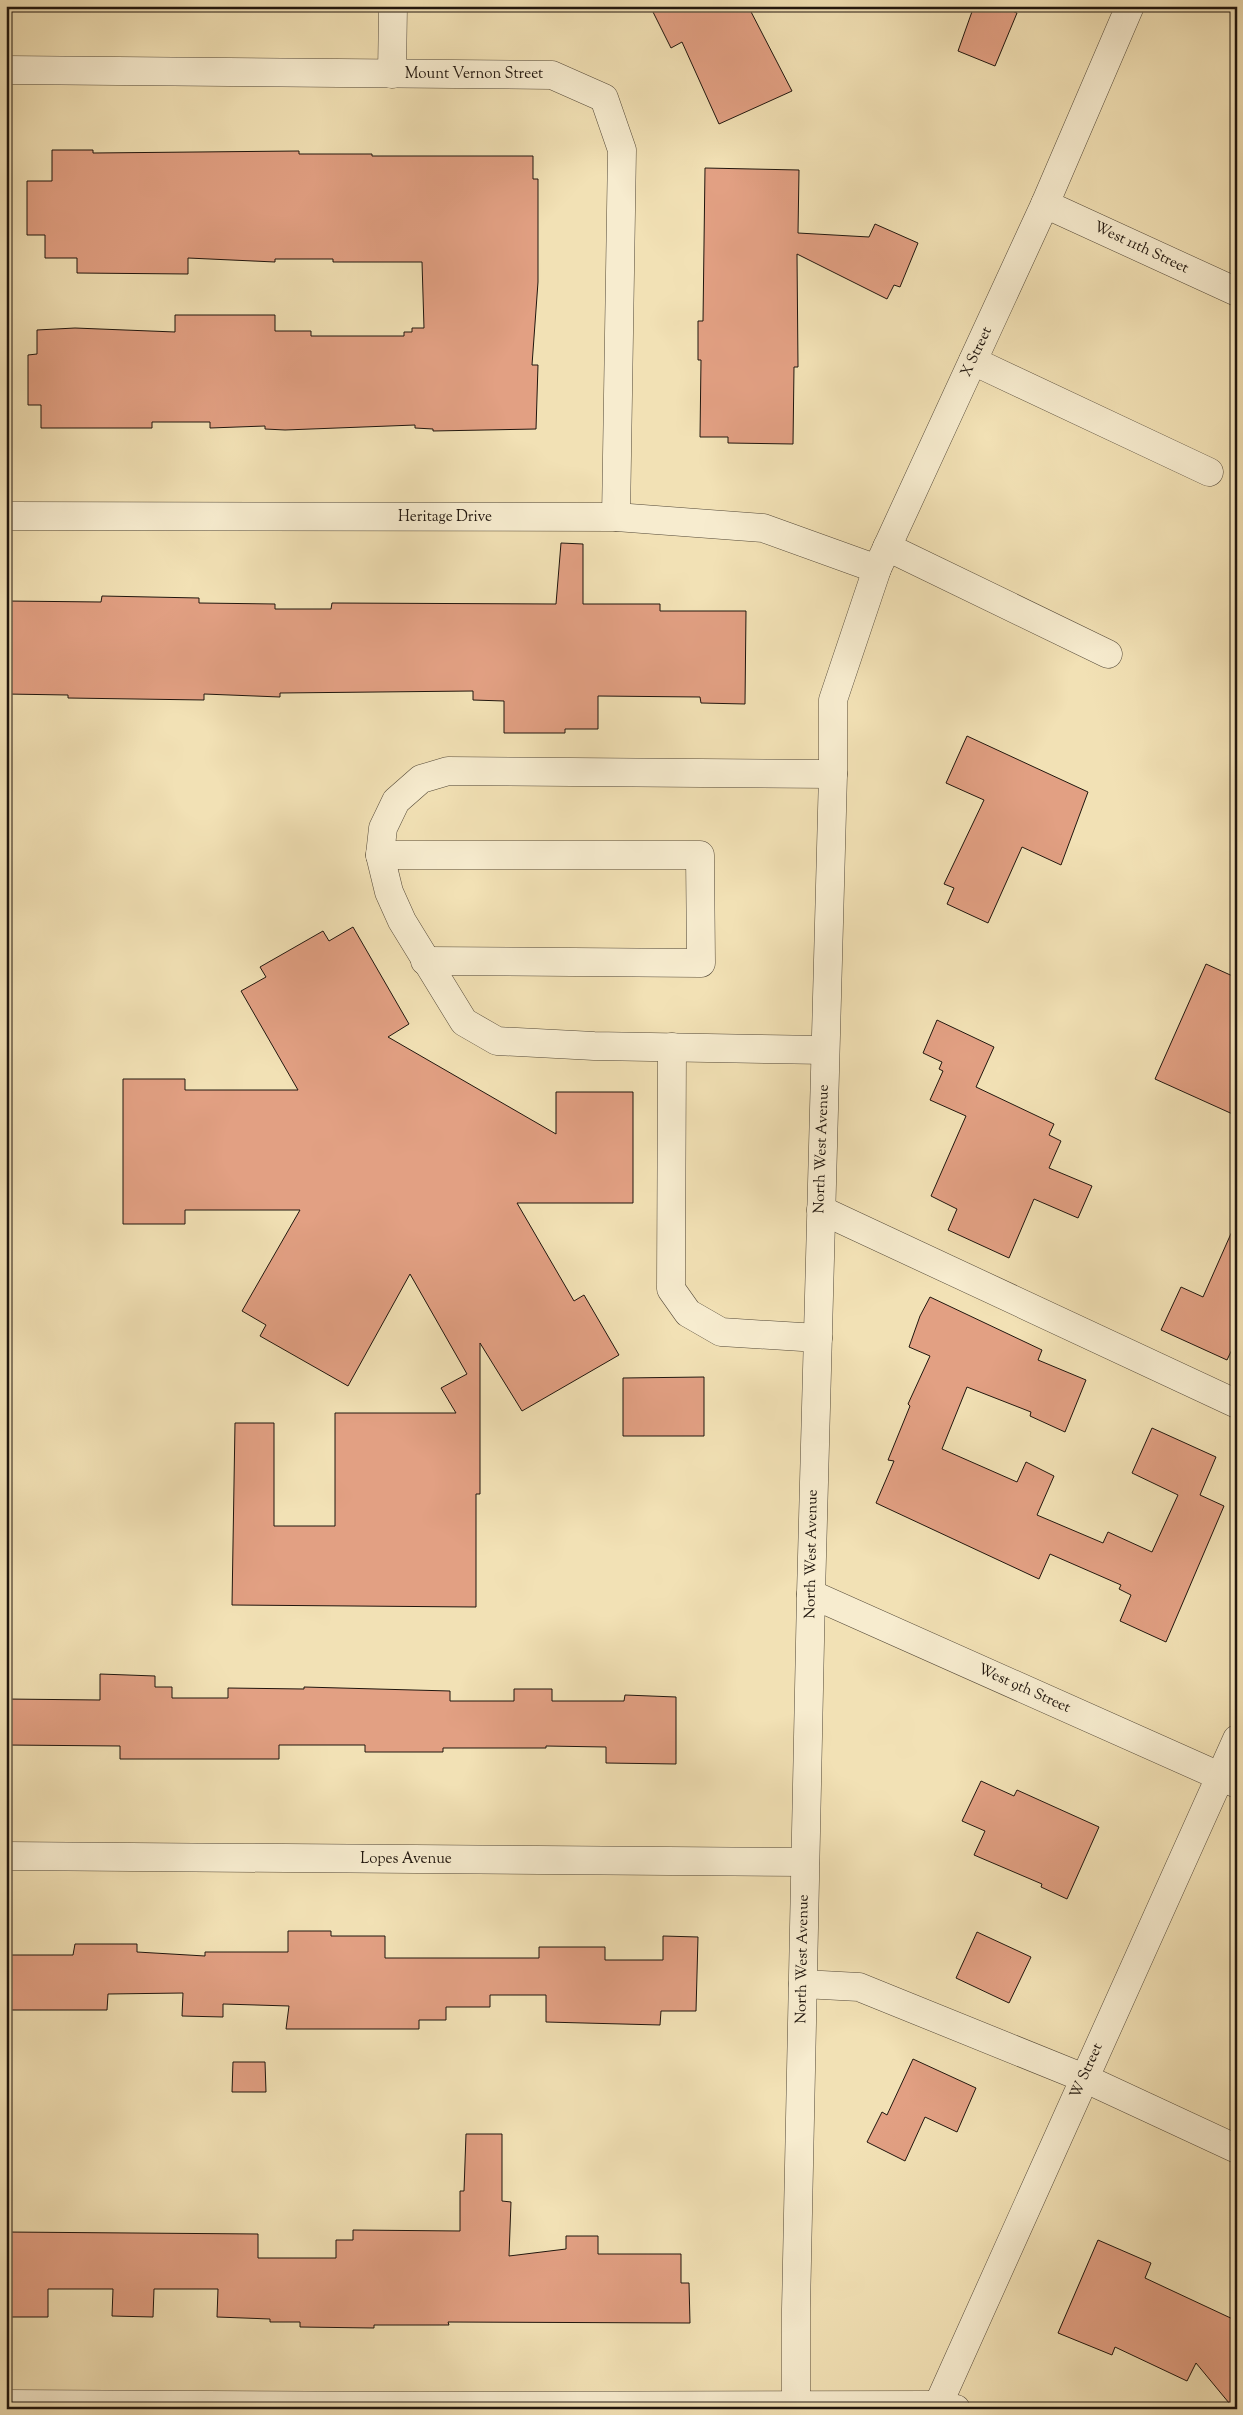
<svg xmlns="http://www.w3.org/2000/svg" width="1243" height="2415" viewBox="0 0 1243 2415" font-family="'Sorts Mill Goudy',serif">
<rect width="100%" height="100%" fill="#f2e1b5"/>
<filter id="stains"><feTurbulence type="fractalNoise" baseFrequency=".004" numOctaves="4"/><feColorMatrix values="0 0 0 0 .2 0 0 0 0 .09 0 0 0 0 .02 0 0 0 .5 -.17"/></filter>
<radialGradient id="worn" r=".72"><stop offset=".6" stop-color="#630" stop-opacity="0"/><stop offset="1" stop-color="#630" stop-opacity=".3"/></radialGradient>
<g fill="#e2a083" stroke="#20160e">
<path d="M 650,6 L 748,6 L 792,91 L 719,124 L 682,42 L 671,48 Z"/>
<path d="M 974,6 L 1001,6 L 1017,13 L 995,66 L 958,51 Z"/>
<path d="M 52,150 L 93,150 L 93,153 L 299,151 L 299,154 L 372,154 L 372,156 L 533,156 L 533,179 L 538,179 L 538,282 L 532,365 L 538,365 L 536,429 L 433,431 L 433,429 L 415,428 L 415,425 L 285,430 L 265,429 L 265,426 L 210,428 L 210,422 L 152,422 L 152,428 L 41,428 L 41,405 L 28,405 L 28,355 L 37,354 L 37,330 L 75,328 L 175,332 L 175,315 L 275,315 L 275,331 L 311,331 L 311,336 L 404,336 L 404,332 L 412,332 L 412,328 L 424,328 L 422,262 L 333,262 L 333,259 L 275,259 L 275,262 L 188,258 L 188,274 L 77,273 L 77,258 L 45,258 L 45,235 L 27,235 L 27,181 L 52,181 Z"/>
<path d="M 705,168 L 799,170 L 798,233 L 869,237 L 875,224 L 918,243 L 900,287 L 894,285 L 887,299 L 797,254 L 798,367 L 794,367 L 793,444 L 728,443 L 728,437 L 700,437 L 701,360 L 698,360 L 698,321 L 703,321 Z"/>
<path d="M 561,543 L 583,544 L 583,604 L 660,604 L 660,611 L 746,611 L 745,704 L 701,703 L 700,697 L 598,696 L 598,729 L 565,729 L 565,733 L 504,733 L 504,701 L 473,700 L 473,691 L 280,693 L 280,697 L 204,694 L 204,700 L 68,698 L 68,695 L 6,694 L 7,601 L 101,602 L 102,596 L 199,598 L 199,603 L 275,604 L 275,609 L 331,609 L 332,603 L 556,604 Z"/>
<path d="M 967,736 L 1088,792 L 1061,865 L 1022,847 L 988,923 L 947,904 L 954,888 L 944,884 L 984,800 L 946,783 Z"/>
<path d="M 353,927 L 409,1024 L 388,1037 L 556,1134 L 556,1092 L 633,1092 L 633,1203 L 517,1203 L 574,1301 L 584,1295 L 619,1355 L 522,1411 L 480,1343 L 480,1494 L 476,1494 L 476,1607 L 232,1605 L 235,1423 L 274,1423 L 274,1526 L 335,1526 L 335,1413 L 456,1413 L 441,1388 L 467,1374 L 410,1274 L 348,1386 L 260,1336 L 266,1325 L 242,1311 L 300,1210 L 185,1210 L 185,1224 L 123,1224 L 123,1079 L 185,1079 L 185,1090 L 298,1090 L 241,991 L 266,977 L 260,967 L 323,931 L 329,941 Z"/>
<path d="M 1206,964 L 1237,978 L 1237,1116 L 1155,1079 Z"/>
<path d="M 937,1020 L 994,1047 L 976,1087 L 1054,1124 L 1049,1135 L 1061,1141 L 1049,1168 L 1092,1186 L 1078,1218 L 1034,1199 L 1009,1258 L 948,1230 L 957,1209 L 931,1196 L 966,1116 L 930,1100 L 943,1071 L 939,1069 L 942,1062 L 923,1053 Z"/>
<path d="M 1237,1220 L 1237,1339 L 1227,1360 L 1161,1330 L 1181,1287 L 1203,1297 Z"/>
<path d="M 930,1297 L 1042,1350 L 1038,1360 L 1086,1380 L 1065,1432 L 1030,1416 L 1031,1412 L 967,1387 L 942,1449 L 1017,1482 L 1026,1462 L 1054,1476 L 1037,1515 L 1103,1543 L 1108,1532 L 1152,1552 L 1178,1495 L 1132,1473 L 1152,1428 L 1216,1457 L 1200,1495 L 1224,1506 L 1166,1642 L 1120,1621 L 1131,1595 L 1119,1589 L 1121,1585 L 1050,1554 L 1039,1579 L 876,1503 L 894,1461 L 888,1460 L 910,1406 L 908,1404 L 930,1356 L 909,1347 L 920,1316 Z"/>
<path d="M 704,1377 L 704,1436 L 623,1436 L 623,1378 Z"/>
<path d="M 100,1674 L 155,1676 L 155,1687 L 172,1687 L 172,1698 L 228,1698 L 228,1688 L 304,1689 L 304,1687 L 450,1691 L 450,1701 L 514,1701 L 514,1689 L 552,1689 L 552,1701 L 624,1701 L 625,1695 L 676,1697 L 676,1764 L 606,1763 L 606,1747 L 546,1746 L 546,1748 L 443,1748 L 443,1752 L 365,1752 L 365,1745 L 279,1745 L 279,1759 L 120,1759 L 120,1746 L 6,1745 L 6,1699 L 100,1700 Z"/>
<path d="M 981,1781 L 1014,1796 L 1017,1790 L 1099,1827 L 1067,1899 L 1041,1887 L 1042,1884 L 974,1855 L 985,1831 L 962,1821 Z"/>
<path d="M 288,1931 L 331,1931 L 331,1936 L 385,1936 L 385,1958 L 539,1958 L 539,1947 L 605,1947 L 605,1960 L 663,1960 L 663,1936 L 698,1937 L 696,2011 L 661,2011 L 660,2025 L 546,2022 L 546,1995 L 490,1995 L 490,2007 L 446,2007 L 446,2020 L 419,2020 L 419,2029 L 286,2029 L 289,2006 L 223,2004 L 223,2017 L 182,2016 L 183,1993 L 108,1994 L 107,2010 L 7,2010 L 6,2006 L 6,1955 L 73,1955 L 75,1944 L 137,1944 L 137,1952 L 205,1956 L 205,1952 L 288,1952 Z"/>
<path d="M 977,1932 L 1031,1957 L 1009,2003 L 956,1978 Z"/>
<path d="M 913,2059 L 976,2088 L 957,2132 L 925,2117 L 905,2161 L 867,2142 L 882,2112 L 887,2115 Z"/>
<path d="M 233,2062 L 265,2062 L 266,2092 L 232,2092 Z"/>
<path d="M 466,2134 L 502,2134 L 502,2201 L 511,2202 L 509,2256 L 566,2249 L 566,2236 L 598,2236 L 598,2254 L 681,2254 L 681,2283 L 689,2283 L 690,2323 L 448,2322 L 449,2325 L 374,2325 L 374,2328 L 300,2327 L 300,2322 L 270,2322 L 270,2319 L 217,2317 L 218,2289 L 154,2289 L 153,2317 L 112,2316 L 113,2289 L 48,2289 L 48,2317 L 9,2317 L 9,2289 L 6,2289 L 6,2232 L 258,2234 L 258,2258 L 336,2258 L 336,2240 L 353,2240 L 353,2230 L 460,2231 L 460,2191 L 464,2191 Z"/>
<path d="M 1098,2240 L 1151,2263 L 1145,2278 L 1237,2321 L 1237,2409 L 1234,2409 L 1196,2363 L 1187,2381 L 1115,2347 L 1112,2355 L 1058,2333 Z"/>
</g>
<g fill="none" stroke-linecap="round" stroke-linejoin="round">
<g stroke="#544938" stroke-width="29">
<g id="minor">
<path d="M 6,70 L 552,75 L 604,98 L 622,150 L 616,517"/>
<path d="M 392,74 L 393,6"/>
<path d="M 1045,204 L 1237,292"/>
<path d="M 973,361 L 1209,472"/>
<path d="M 6,516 L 616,517 L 763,528 L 877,569"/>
<path d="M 887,547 L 1108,654"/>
<path d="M 380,855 L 700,855 L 701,963 L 425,961"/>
<path d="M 672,1047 L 671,1289 L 688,1313 L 721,1332 L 818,1338"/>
<path d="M 825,1050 L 594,1046 L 497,1041 L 464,1022 L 402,921 L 389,892 L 380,855 L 383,828 L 396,801 L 421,779 L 448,771 L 833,774"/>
<path d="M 821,1210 L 1237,1404"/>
<path d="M 811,1594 L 1235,1783"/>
<path d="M 6,1856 L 805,1862"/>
<path d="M 803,1984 L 859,1987 L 1084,2078 L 1237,2149"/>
<path d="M 6,2404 L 419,2406 L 938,2405 L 956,2409"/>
<path d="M 938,2405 L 1237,1739"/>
<path d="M 796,2409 L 796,2309 L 811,1594 L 833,774 L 833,700 L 877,569 L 1045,204 L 1130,6"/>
</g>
</g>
<use href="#minor" stroke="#f7eccf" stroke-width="28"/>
</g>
<g text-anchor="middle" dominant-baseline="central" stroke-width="4" stroke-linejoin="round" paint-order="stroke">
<g font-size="15" fill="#20160e" stroke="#f7eccf">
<text x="474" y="74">Mount Vernon Street</text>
<text transform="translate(1141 248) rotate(25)">West 11th Street</text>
<text transform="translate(977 352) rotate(-65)">X Street</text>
<text x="445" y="517">Heritage Drive</text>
<text transform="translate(822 1149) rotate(-88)">North West Avenue</text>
<text transform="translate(812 1554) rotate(-89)">North West Avenue</text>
<text transform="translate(1024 1689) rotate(24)">West 9th Street</text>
<text x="406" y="1859">Lopes Avenue</text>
<text transform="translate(803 1959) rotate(-89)">North West Avenue</text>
<text transform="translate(1087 2071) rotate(-66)">W Street</text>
</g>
</g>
<rect width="1243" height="2415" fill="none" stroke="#f2e1b5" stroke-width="25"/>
<rect x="8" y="8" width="1228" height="2400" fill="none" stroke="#20160e" stroke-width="2.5"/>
<rect x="12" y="12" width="1218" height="2390" fill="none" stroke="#20160e"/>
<rect width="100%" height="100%" filter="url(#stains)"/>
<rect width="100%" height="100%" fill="url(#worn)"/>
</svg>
